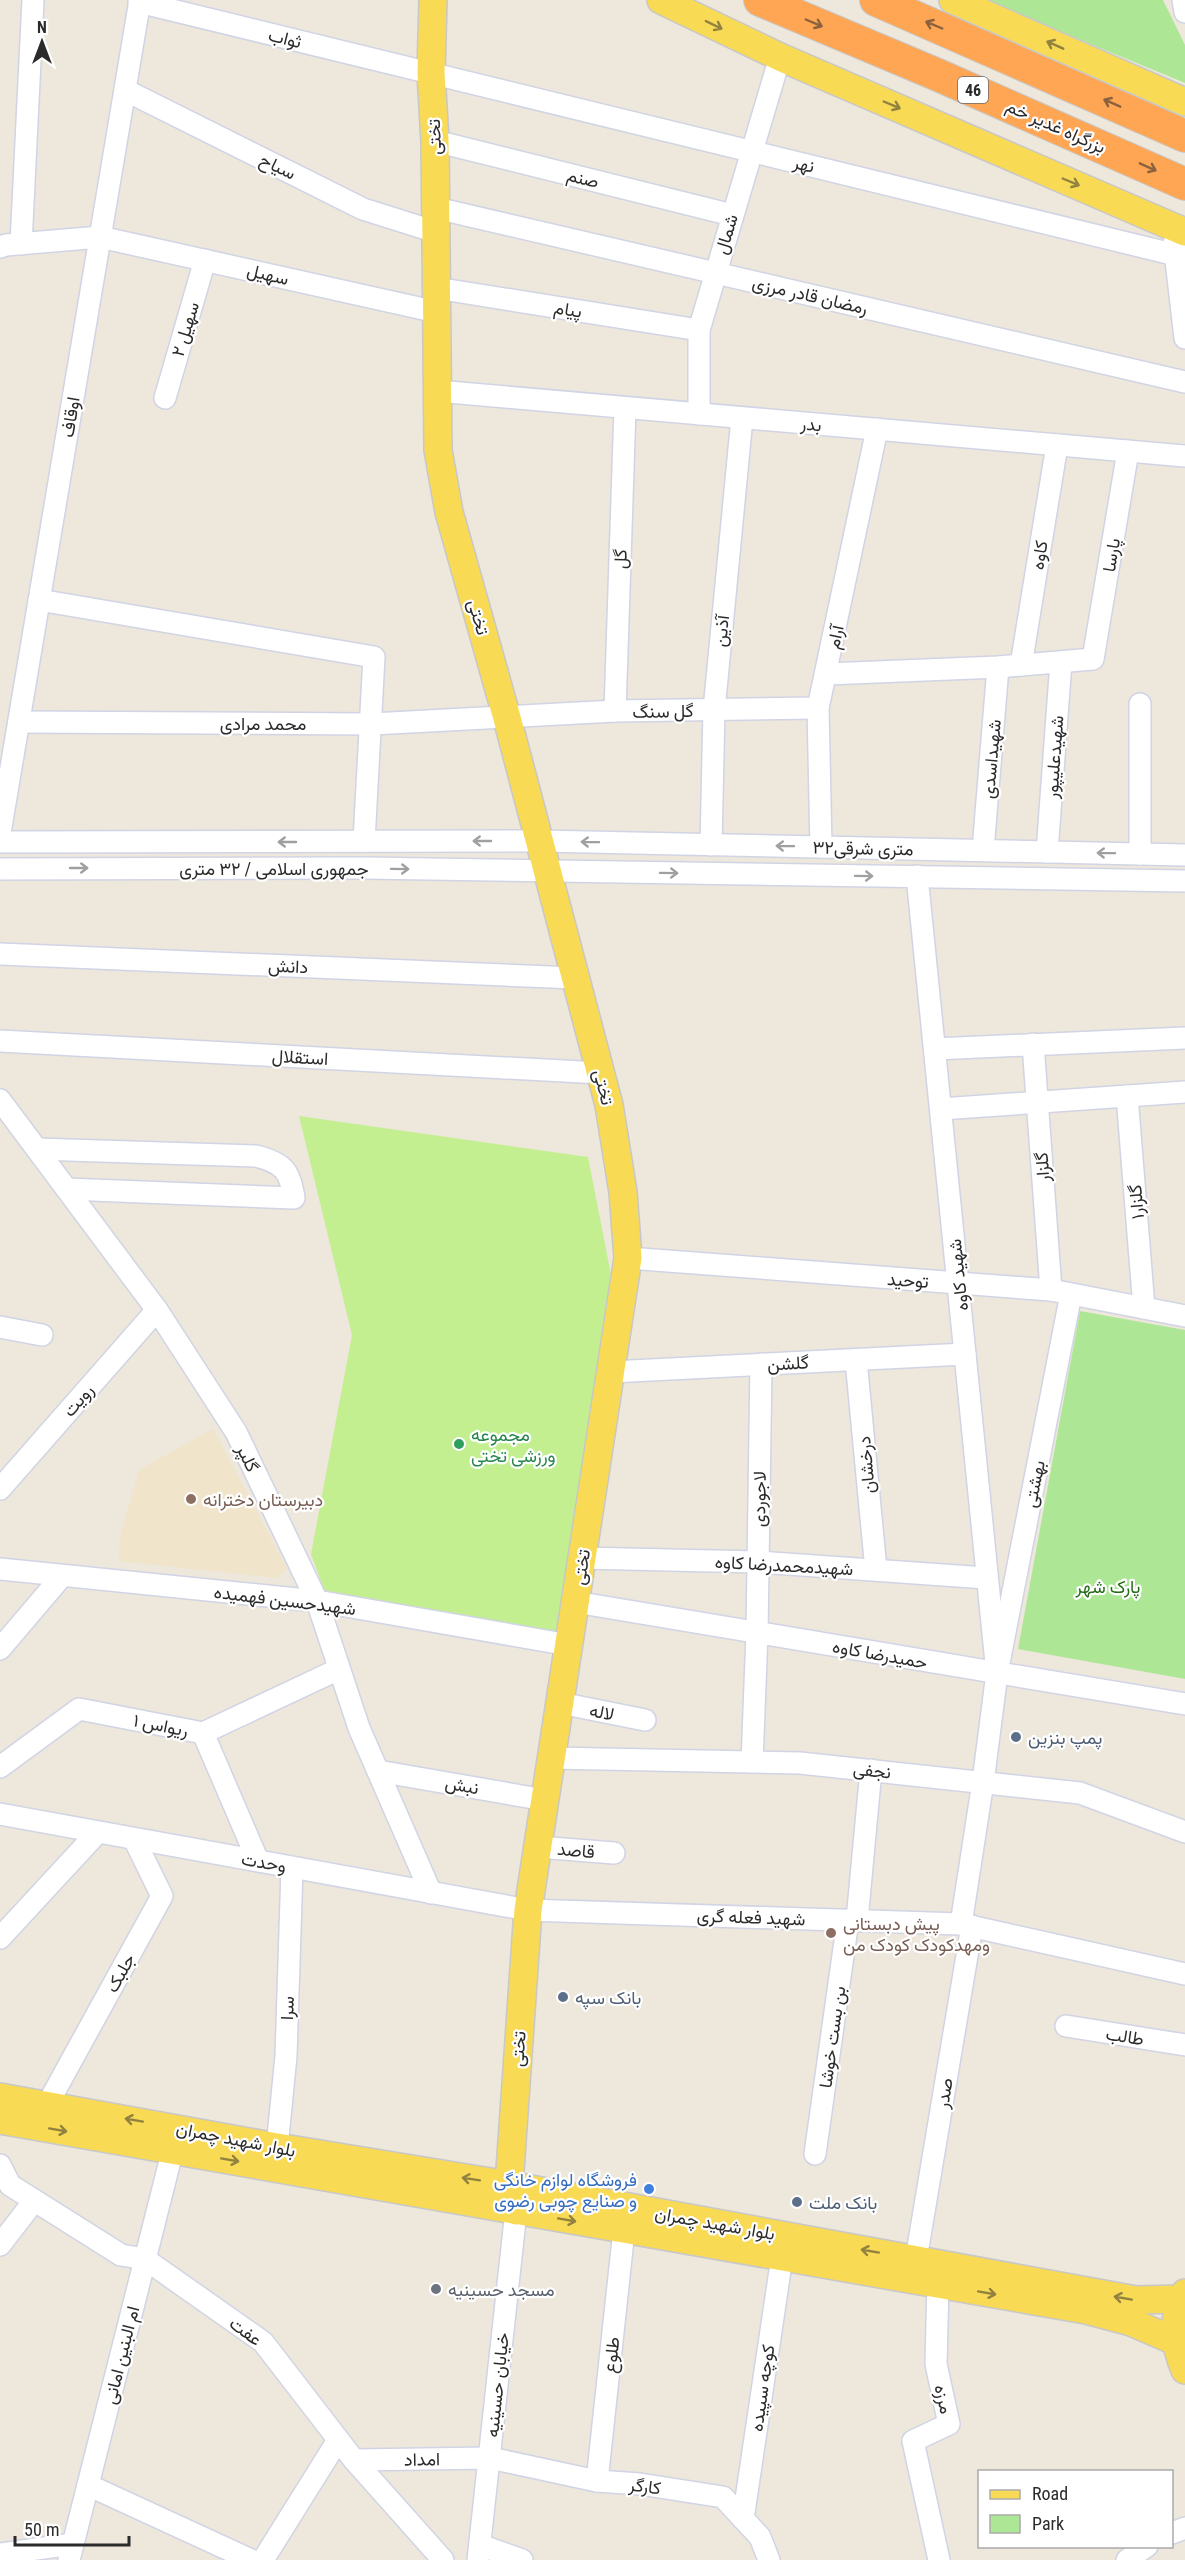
<svg xmlns="http://www.w3.org/2000/svg" width="1185" height="2560" viewBox="0 0 1185 2560" font-family="'Roboto Condensed',Vazirmatn,sans-serif">
<rect width="100%" height="100%" fill="#ede7dc"/>
<path fill="#f0e5ca" d="M 213,1429 L 287,1569 L 277,1578 L 119,1561 L 120,1536 L 139,1470 Z"/>
<g fill="#ade795">
<path d="M 984,0 L 1163,0 L 1185,45 L 1185,83 Z"/>
<path d="M 1080,1311 L 1185,1330 L 1185,1679 L 1018,1649 Z"/>
</g>
<path fill="#c3ef90" d="M 299,1116 L 588,1157 L 611,1275 L 558,1639 L 330,1606 L 311,1554 L 352,1335 Z"/>
<g fill="none" stroke-linecap="round" stroke-linejoin="round">
<g stroke="#d1d4e4" stroke-width="24">
<g id="minor">
<path d="M 1183,0 L 1185,12"/>
<path d="M 139,2 L 1176,255"/>
<path d="M 125,90 L 363,209 L 436,232"/>
<path d="M 435,141 L 732,215"/>
<path d="M 436,208 L 1185,382"/>
<path d="M 1174,243 L 1185,338"/>
<path d="M 21,244 L 33,0"/>
<path d="M 0,247 L 6,245 L 100,237 L 437,312"/>
<path d="M 436,288 L 699,330"/>
<path d="M 437,391 L 1185,456"/>
<path d="M 165,398 L 205,260"/>
<path d="M 699,414 L 699,330 L 780,57"/>
<path d="M 39,600 L 374,657 L 364,841"/>
<path d="M 1021,665 L 1057,445"/>
<path d="M 827,674 L 998,667 L 1093,659 L 1128,451"/>
<path d="M 1140,704 L 1140,854"/>
<path d="M 615,711 L 625,408"/>
<path d="M 19,722 L 372,724 L 615,711 L 818,708"/>
<path d="M 0,833 L 140,0"/>
<path d="M 0,842 L 540,841 L 1185,855"/>
<path d="M 711,845 L 714,710 L 742,418"/>
<path d="M 821,847 L 818,708 L 877,429"/>
<path d="M 983,850 L 998,667"/>
<path d="M 1047,852 L 1061,662"/>
<path d="M 0,869 L 364,868 L 1185,881"/>
<path d="M 917,876 L 997,1673"/>
<path d="M 0,954 L 575,978"/>
<path d="M 0,1041 L 601,1073"/>
<path d="M 1033,1044 L 1051,1290"/>
<path d="M 935,1049 L 1185,1038"/>
<path d="M 1127,1096 L 1144,1308"/>
<path d="M 0,1100 L 157,1310 L 236,1432 L 317,1601 L 359,1728 L 431,1893"/>
<path d="M 941,1109 L 1185,1092"/>
<path d="M 37,1149 L 256,1156 C 283,1163 290,1170 294,1198 L 67,1189"/>
<path d="M 628,1258 L 1051,1290 L 1185,1316"/>
<path d="M 0,1327 L 42,1335"/>
<path d="M 856,1360 L 876,1570"/>
<path d="M 611,1372 L 965,1354"/>
<path d="M 0,1489 L 157,1310"/>
<path d="M 582,1558 L 758,1562 L 986,1578"/>
<path d="M 0,1569 L 317,1601 L 569,1645"/>
<path d="M 575,1602 L 1185,1704"/>
<path d="M 0,1649 L 62,1576"/>
<path d="M 560,1703 L 645,1720"/>
<path d="M 203,1733 L 339,1669"/>
<path d="M 552,1758 L 800,1763 L 1080,1793 L 1185,1832"/>
<path d="M 752,1762 L 757,1633 L 761,1364"/>
<path d="M 0,1767 L 79,1709 L 203,1733 L 258,1861"/>
<path d="M 378,1771 L 545,1800"/>
<path d="M 0,1814 L 528,1910 L 961,1924 L 1185,1974"/>
<path d="M 538,1847 L 614,1853"/>
<path d="M 857,1920 L 871,1770"/>
<path d="M 961,1924 L 983,1782 L 997,1673 L 1071,1294"/>
<path d="M 0,1938 L 98,1832"/>
<path d="M 1066,2026 L 1185,2045"/>
<path d="M 47,2105 L 162,1896 L 134,1839"/>
<path d="M 277,2147 L 286,2056 L 292,1868"/>
<path d="M 815,2154 L 848,1920"/>
<path d="M 0,2165 L 10,2185 L 121,2255 L 145,2259 L 263,2342 L 354,2460 L 443,2560"/>
<path d="M 0,2245 L 34,2201"/>
<path d="M 916,2259 L 972,1926"/>
<path d="M 938,2284 L 936,2364 L 949,2424 L 913,2441 L 939,2560"/>
<path d="M 354,2460 L 490,2458 L 597,2481 L 640,2484 L 723,2497 L 760,2537 L 769,2560"/>
<path d="M 597,2481 L 624,2230"/>
<path d="M 88,2485 L 251,2560"/>
<path d="M 743,2519 L 782,2257"/>
<path d="M 1172,2533 L 1185,2528"/>
<path d="M 480,2545 L 522,2560"/>
<path d="M 0,2554 L 73,2544"/>
<path d="M 69,2560 L 173,2149"/>
<path d="M 263,2560 L 338,2440"/>
<path d="M 478,2560 L 516,2211"/>
<path d="M 1127,2560 L 1147,2546"/>
</g>
</g>
<g stroke="#c8c8c8" stroke-width="30">
<g id="major">
<path d="M 433,0 L 431,73 L 435,141 L 438,450 L 449,512 L 507,718 L 609,1105 L 623,1192 L 628,1258 L 528,1910 L 509,2185 L 516,2211"/>
<path d="M 661,0 L 780,57 L 1185,232"/>
<path d="M 953,0 L 1185,102"/>
<path d="M 0,2097 L 277,2147 L 509,2185 L 1136,2300 L 1182,2299"/>
<path d="M 0,2120 L 1086,2310 L 1131,2322 L 1175,2341"/>
<path d="M 1185,2293 C 1171,2317 1174,2345 1185,2370"/>
</g>
</g>
<g stroke="#c8c8c8" stroke-width="34">
<g id="highway">
<path d="M 760,0 L 938,75 L 1185,184"/>
<path d="M 876,0 L 1185,136"/>
</g>
</g>
<use href="#minor" stroke="#fff" stroke-width="21"/>
<use href="#major" stroke="#f9da55" stroke-width="27"/>
<use href="#highway" stroke="#ffa655" stroke-width="32"/>
</g>
<defs><path id="oneway-shaft" d="M-6 0H5M1.5-3L5.5 0L1.5 3" fill="none" stroke-width="1.6" stroke-linecap="round" stroke-linejoin="round" transform="scale(1.5)"/></defs>
<g stroke="#8a623e">
<use href="#oneway-shaft" transform="translate(814 23) rotate(23)"/>
<use href="#oneway-shaft" transform="translate(934 25) rotate(-157)"/>
<use href="#oneway-shaft" transform="translate(1112 103) rotate(-156)"/>
<use href="#oneway-shaft" transform="translate(1148 167) rotate(24)"/>
</g>
<g stroke="#928240">
<use href="#oneway-shaft" transform="translate(714 25) rotate(26)"/>
<use href="#oneway-shaft" transform="translate(1055 45) rotate(-156)"/>
<use href="#oneway-shaft" transform="translate(892 105) rotate(23)"/>
<use href="#oneway-shaft" transform="translate(1071 182) rotate(23)"/>
<use href="#oneway-shaft" transform="translate(134 2120) rotate(-170)"/>
<use href="#oneway-shaft" transform="translate(58 2130) rotate(10)"/>
<use href="#oneway-shaft" transform="translate(230 2160) rotate(10)"/>
<use href="#oneway-shaft" transform="translate(471 2179) rotate(-171)"/>
<use href="#oneway-shaft" transform="translate(567 2220) rotate(10)"/>
<use href="#oneway-shaft" transform="translate(870 2251) rotate(-170)"/>
<use href="#oneway-shaft" transform="translate(987 2293) rotate(10)"/>
<use href="#oneway-shaft" transform="translate(1123 2298) rotate(-170)"/>
</g>
<g stroke="#a0a0a0">
<use href="#oneway-shaft" transform="translate(482 841) rotate(180)"/>
<use href="#oneway-shaft" transform="translate(287 842) rotate(180)"/>
<use href="#oneway-shaft" transform="translate(590 842) rotate(-179)"/>
<use href="#oneway-shaft" transform="translate(785 846) rotate(-179)"/>
<use href="#oneway-shaft" transform="translate(1106 853) rotate(-179)"/>
<use href="#oneway-shaft" transform="translate(79 868)"/>
<use href="#oneway-shaft" transform="translate(400 869) rotate(1)"/>
<use href="#oneway-shaft" transform="translate(669 873) rotate(1)"/>
<use href="#oneway-shaft" transform="translate(864 876) rotate(1)"/>
</g>
<circle fill="#2e9e5b" stroke="#fff" stroke-width="2" cx="459" cy="1444" r="6"/>
<g fill="#8d6e63" stroke="#fff" stroke-width="2">
<circle cx="191" cy="1499" r="6"/>
<circle cx="831" cy="1933" r="6"/>
</g>
<g fill="#5c6f8a" stroke="#fff" stroke-width="2">
<circle cx="1016" cy="1737" r="6"/>
<circle cx="563" cy="1997" r="6"/>
<circle cx="797" cy="2202" r="6"/>
</g>
<circle fill="#3f7fe0" stroke="#fff" stroke-width="2" cx="649" cy="2189" r="6"/>
<circle fill="#6b7280" stroke="#fff" stroke-width="2" cx="436" cy="2289" r="6"/>
<g text-anchor="middle" dominant-baseline="central" stroke-width="4.5" stroke-linejoin="round" paint-order="stroke">
<rect fill="#fff" stroke="#6b6b6b" stroke-width="1.5" x="958" y="77" width="30" height="26" rx="4.5"/>
<g font-size="16" font-weight="bold" fill="#2b2b2b">
<text x="973" y="90">46</text>
</g>
<g font-size="18" fill="#2b2b2b" stroke="#fff">
<text transform="translate(285 38) rotate(14)">ثواب</text>
<text transform="translate(1056 126) rotate(24)">بزرگراه غدیر خم</text>
<text transform="translate(434 137) rotate(-92)">تختی</text>
<text transform="translate(804 164) rotate(14)">نهر</text>
<text transform="translate(278 166) rotate(26)">سیاح</text>
<text transform="translate(583 178) rotate(14)">صنم</text>
<text transform="translate(726 234) rotate(-73)">شمال</text>
<text transform="translate(268 274) rotate(13)">سهیل</text>
<text transform="translate(810 295) rotate(13)">رمضان قادر مرزی</text>
<text transform="translate(568 309) rotate(9)">پیام</text>
<text transform="translate(185 329) rotate(-73)">سهیل ۲</text>
<text transform="translate(70 417) rotate(-81)">اوقاف</text>
<text transform="translate(811 424) rotate(5)">بدر</text>
<text transform="translate(1039 555) rotate(-81)">کاوه</text>
<text transform="translate(1111 555) rotate(-81)">پارسا</text>
<text transform="translate(620 559) rotate(-88)">گل</text>
<text transform="translate(479 617) rotate(74)">تختی</text>
<text transform="translate(721 631) rotate(-84)">آذین</text>
<text transform="translate(835 637) rotate(-78)">آرام</text>
<text transform="translate(663 711) rotate(-1)">گل سنگ</text>
<text x="263" y="723">محمد مرادی</text>
<text transform="translate(1054 757) rotate(-86)">شهیدعلیپور</text>
<text transform="translate(991 759) rotate(-85)">شهیداسدی</text>
<text transform="translate(863 848) rotate(1)">متری شرقی۳۲</text>
<text x="274" y="868">جمهوری اسلامی / ۳۲ متری</text>
<text transform="translate(288 966) rotate(2)">دانش</text>
<text transform="translate(300 1057) rotate(3)">استقلال</text>
<text transform="translate(604 1087) rotate(76)">تختی</text>
<text transform="translate(1042 1167) rotate(-94)">گلزار</text>
<text transform="translate(1136 1202) rotate(-95)">گلزار۱</text>
<text transform="translate(958 1275) rotate(-96)">شهید کاوه</text>
<text transform="translate(908 1280) rotate(4)">توحید</text>
<text transform="translate(788 1363) rotate(-3)">گلشن</text>
<text transform="translate(78 1400) rotate(-49)">رویت</text>
<text transform="translate(248 1458) rotate(64)">گلپر</text>
<text transform="translate(866 1465) rotate(-95)">درخشان</text>
<text transform="translate(1034 1484) rotate(-79)">بهشتی</text>
<text transform="translate(759 1499) rotate(-89)">لاجوردی</text>
<text transform="translate(784 1565) rotate(3)">شهیدمحمدرضا کاوه</text>
<text transform="translate(581 1567) rotate(-81)">تختی</text>
<text transform="translate(285 1600) rotate(7)">شهیدحسین فهمیده</text>
<text transform="translate(880 1654) rotate(10)">حمیدرضا کاوه</text>
<text transform="translate(602 1712) rotate(11)">لاله</text>
<text transform="translate(161 1725) rotate(11)">ریواس ۱</text>
<text transform="translate(872 1770) rotate(6)">نجفی</text>
<text transform="translate(462 1785) rotate(10)">نبش</text>
<text transform="translate(576 1850) rotate(5)">قاصد</text>
<text transform="translate(264 1862) rotate(10)">وحدت</text>
<text transform="translate(751 1917) rotate(2)">شهید فعله گری</text>
<text transform="translate(120 1973) rotate(-61)">جلبک</text>
<text transform="translate(287 2008) rotate(-88)">سرا</text>
<text transform="translate(1125 2036) rotate(9)">طالب</text>
<text transform="translate(832 2037) rotate(-82)">بن بست خوشا</text>
<text transform="translate(518 2049) rotate(-86)">تختی</text>
<text transform="translate(944 2093) rotate(-81)">صدر</text>
<text transform="translate(236 2139) rotate(11)">بلوار شهید چمران</text>
<text transform="translate(715 2223) rotate(10)">بلوار شهید چمران</text>
<text transform="translate(246 2331) rotate(37)">عفت</text>
<text transform="translate(121 2355) rotate(-76)">ام البنین امانی</text>
<text transform="translate(611 2355) rotate(-84)">طلوع</text>
<text transform="translate(497 2385) rotate(-84)">خیابان حسینیه</text>
<text transform="translate(762 2388) rotate(-82)">کوچه سپیده</text>
<text transform="translate(944 2399) rotate(77)">مرزه</text>
<text transform="translate(422 2459) rotate(-1)">امداد</text>
<text transform="translate(645 2486) rotate(7)">کارگر</text>
</g>
<g font-size="18" fill="#27864d" stroke="#fff" text-anchor="start">
<text x="471" y="1434">مجموعه<tspan x="471" dy="21">ورزشی تختی</tspan></text>
</g>
<g font-size="18" fill="#785e54" stroke="#fff" text-anchor="start">
<text x="203" y="1499">دبیرستان دخترانه</text>
<text x="843" y="1923">پیش دبستانی<tspan x="843" dy="21">ومهدکودک کودک من</tspan></text>
</g>
<g font-size="18" fill="#246d16" stroke="#fff">
<text x="1108" y="1586">پارک شهر</text>
</g>
<g font-size="18" fill="#4e5e75" stroke="#fff" text-anchor="start">
<text x="1028" y="1737">پمپ بنزین</text>
<text x="575" y="1997">بانک سپه</text>
<text x="809" y="2202">بانک ملت</text>
</g>
<g font-size="18" fill="#366cbe" stroke="#fff" text-anchor="end">
<text x="637" y="2179">فروشگاه لوازم خانگی<tspan x="637" dy="21">و صنایع چوبی رضوی</tspan></text>
</g>
<g font-size="18" fill="#5b616d" stroke="#fff" text-anchor="start">
<text x="448" y="2289">مسجد حسینیه</text>
</g>
</g>
<rect x="978" y="2470" width="195" height="78" fill="#ffffff" stroke="#aaaaaa" stroke-width="1.5"/>
<rect x="990" y="2490" width="30" height="9" fill="#f9da55" stroke="#aaaaaa" stroke-width="1.5"/>
<text x="1032" y="2500" font-size="18" fill="#2b2b2b">Road</text>
<rect x="990" y="2515" width="30" height="18" fill="#ade795" stroke="#aaaaaa" stroke-width="1.5"/>
<text x="1032" y="2530" font-size="18" fill="#2b2b2b">Park</text>
<g transform="translate(42 42)" stroke="#ffffff" stroke-width="4.5" paint-order="stroke">
<path d="M0-4.5L10 22L0 15L-10 22Z" fill="#2b2b2b"/>
<text y="-9" font-size="16" font-weight="bold" text-anchor="middle" fill="#2b2b2b">N</text>
</g>
<path d="M15 2536v9h114v-9" fill="none" stroke="#2b2b2b" stroke-width="3"/>
<text x="24" y="2536" font-size="18" fill="#2b2b2b" stroke="#ffffff" stroke-width="4.5" paint-order="stroke">50 m</text>
</svg>
